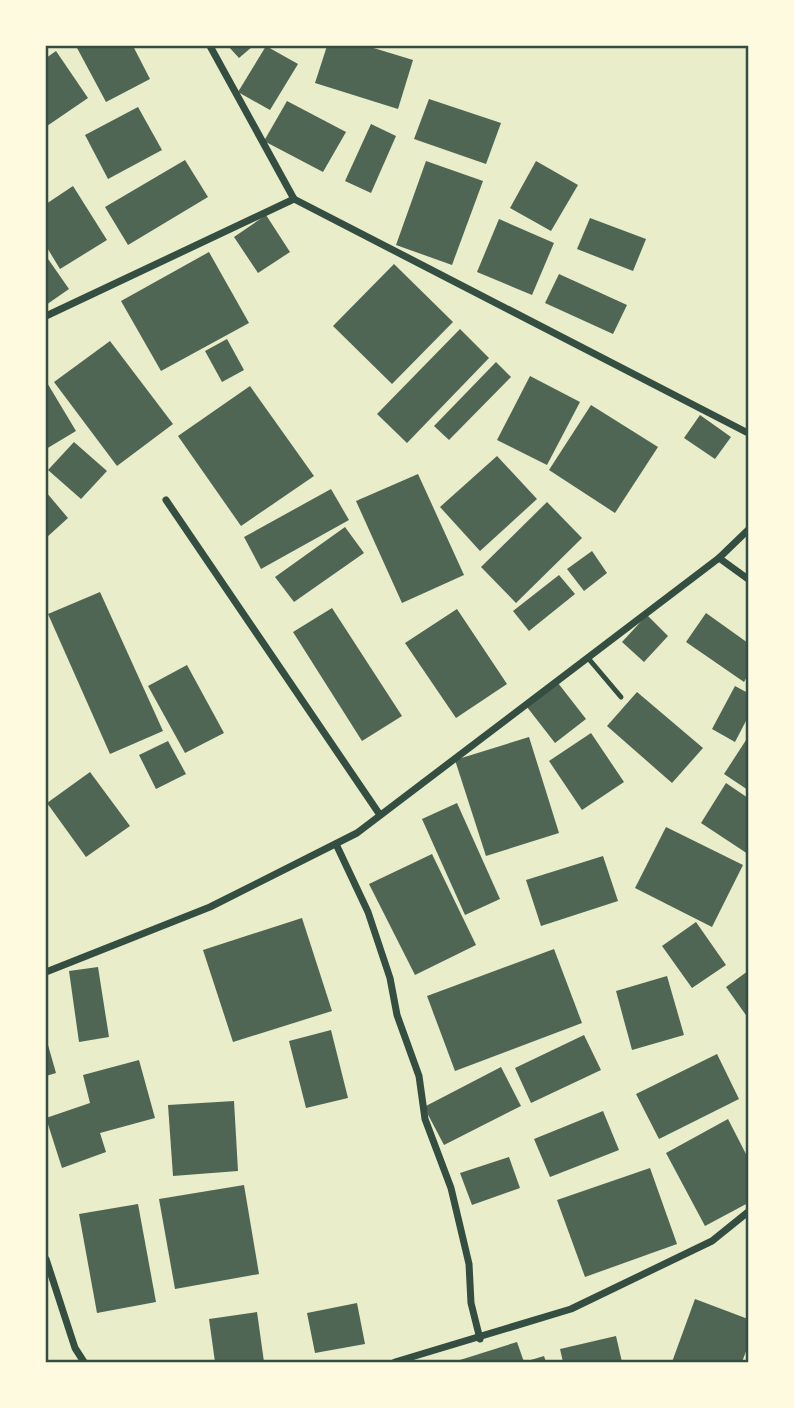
<svg xmlns="http://www.w3.org/2000/svg" width="794" height="1408" viewBox="0 0 794 1408" font-family="Karla,sans-serif">
<rect width="100%" height="100%" fill="#e9edc9"/>
<g fill="#4f6655">
<path d="M 76,46 L 133,46 L 150,79 L 106,102 Z"/>
<path d="M 228,46 L 253,46 L 239,58 Z"/>
<path d="M 266,46 L 298,64 L 270,110 L 238,92 Z"/>
<path d="M 327,46 L 367,46 L 413,60 L 398,109 L 315,83 Z"/>
<path d="M 56,51 L 88,98 L 47,126 L 46,58 Z"/>
<path d="M 429,99 L 501,123 L 486,164 L 414,139 Z"/>
<path d="M 287,101 L 346,132 L 323,172 L 264,141 Z"/>
<path d="M 138,107 L 162,150 L 108,179 L 85,135 Z"/>
<path d="M 371,124 L 396,136 L 371,193 L 345,181 Z"/>
<path d="M 185,160 L 208,197 L 128,245 L 105,207 Z"/>
<path d="M 426,161 L 483,181 L 452,265 L 396,245 Z"/>
<path d="M 536,161 L 578,185 L 551,231 L 510,208 Z"/>
<path d="M 73,186 L 107,240 L 60,269 L 46,246 L 46,204 Z"/>
<path d="M 266,215 L 290,252 L 258,273 L 234,237 Z"/>
<path d="M 590,218 L 646,239 L 633,271 L 577,249 Z"/>
<path d="M 499,219 L 554,243 L 532,295 L 477,272 Z"/>
<path d="M 209,252 L 249,323 L 161,371 L 121,301 Z"/>
<path d="M 46,256 L 69,289 L 46,305 Z"/>
<path d="M 394,264 L 453,322 L 392,384 L 333,326 Z"/>
<path d="M 559,274 L 627,305 L 613,334 L 545,303 Z"/>
<path d="M 460,329 L 489,358 L 407,443 L 377,414 Z"/>
<path d="M 227,339 L 244,370 L 222,382 L 205,351 Z"/>
<path d="M 110,341 L 173,424 L 117,466 L 54,382 Z"/>
<path d="M 496,362 L 511,377 L 449,440 L 434,426 Z"/>
<path d="M 530,376 L 580,402 L 547,465 L 497,440 Z"/>
<path d="M 46,381 L 76,431 L 46,449 Z"/>
<path d="M 250,386 L 314,476 L 241,526 L 178,436 Z"/>
<path d="M 591,405 L 658,447 L 615,513 L 549,470 Z"/>
<path d="M 700,415 L 731,437 L 715,459 L 684,438 Z"/>
<path d="M 74,442 L 107,471 L 81,499 L 48,470 Z"/>
<path d="M 497,456 L 537,499 L 480,551 L 440,507 Z"/>
<path d="M 418,474 L 464,575 L 402,603 L 356,501 Z"/>
<path d="M 331,489 L 349,520 L 261,569 L 244,537 Z"/>
<path d="M 46,492 L 68,518 L 46,538 Z"/>
<path d="M 547,502 L 582,538 L 516,603 L 481,567 Z"/>
<path d="M 345,527 L 364,553 L 294,602 L 275,577 Z"/>
<path d="M 592,551 L 607,573 L 584,591 L 567,569 Z"/>
<path d="M 559,575 L 575,594 L 529,631 L 513,611 Z"/>
<path d="M 100,592 L 163,731 L 110,754 L 48,614 Z"/>
<path d="M 332,608 L 402,716 L 362,741 L 293,632 Z"/>
<path d="M 457,609 L 507,684 L 456,718 L 405,643 Z"/>
<path d="M 706,613 L 748,643 L 748,675 L 744,682 L 686,642 Z"/>
<path d="M 647,615 L 668,636 L 644,662 L 622,642 Z"/>
<path d="M 187,665 L 224,733 L 185,753 L 148,686 Z"/>
<path d="M 558,683 L 586,719 L 555,743 L 527,707 Z"/>
<path d="M 735,686 L 748,693 L 748,717 L 735,742 L 712,729 Z"/>
<path d="M 637,692 L 703,748 L 672,783 L 607,726 Z"/>
<path d="M 591,733 L 624,782 L 582,810 L 549,761 Z"/>
<path d="M 529,737 L 559,833 L 486,856 L 455,760 Z"/>
<path d="M 748,737 L 748,790 L 724,774 Z"/>
<path d="M 168,741 L 186,774 L 156,789 L 139,755 Z"/>
<path d="M 90,772 L 130,826 L 86,857 L 47,803 Z"/>
<path d="M 726,783 L 748,798 L 748,854 L 701,823 Z"/>
<path d="M 457,803 L 500,899 L 465,915 L 422,819 Z"/>
<path d="M 666,827 L 743,865 L 712,927 L 635,888 Z"/>
<path d="M 432,854 L 476,945 L 415,975 L 369,884 Z"/>
<path d="M 603,856 L 618,901 L 541,926 L 526,880 Z"/>
<path d="M 302,918 L 332,1011 L 233,1042 L 203,950 Z"/>
<path d="M 696,922 L 726,965 L 692,988 L 662,946 Z"/>
<path d="M 554,949 L 582,1023 L 455,1071 L 427,996 Z"/>
<path d="M 98,967 L 109,1037 L 79,1042 L 69,971 Z"/>
<path d="M 748,971 L 748,1018 L 726,987 Z"/>
<path d="M 667,976 L 684,1035 L 632,1050 L 616,991 Z"/>
<path d="M 331,1030 L 348,1098 L 306,1108 L 289,1041 Z"/>
<path d="M 584,1035 L 601,1070 L 531,1103 L 515,1068 Z"/>
<path d="M 46,1038 L 56,1073 L 46,1076 Z"/>
<path d="M 717,1054 L 739,1099 L 659,1139 L 636,1094 Z"/>
<path d="M 139,1060 L 155,1118 L 100,1133 L 106,1152 L 62,1168 L 46,1118 L 90,1103 L 83,1075 Z"/>
<path d="M 501,1067 L 521,1106 L 444,1145 L 424,1107 Z"/>
<path d="M 234,1101 L 238,1171 L 173,1176 L 168,1105 Z"/>
<path d="M 603,1111 L 619,1150 L 550,1177 L 534,1139 Z"/>
<path d="M 728,1119 L 748,1158 L 748,1203 L 705,1226 L 666,1153 Z"/>
<path d="M 509,1157 L 520,1188 L 472,1205 L 460,1173 Z"/>
<path d="M 650,1168 L 677,1244 L 585,1277 L 557,1200 Z"/>
<path d="M 244,1185 L 259,1274 L 175,1289 L 159,1199 Z"/>
<path d="M 138,1204 L 156,1302 L 97,1313 L 79,1214 Z"/>
<path d="M 695,1299 L 748,1319 L 748,1346 L 742,1362 L 672,1362 Z"/>
<path d="M 357,1303 L 365,1344 L 315,1353 L 307,1313 Z"/>
<path d="M 257,1312 L 264,1362 L 215,1362 L 209,1319 Z"/>
<path d="M 616,1336 L 622,1362 L 563,1362 L 560,1349 Z"/>
<path d="M 517,1342 L 524,1362 L 461,1362 L 460,1360 Z"/>
<path d="M 544,1356 L 546,1362 L 524,1362 Z"/>
</g>
<g fill="none" stroke-linecap="round" stroke-linejoin="round">
<path stroke="#344e41" stroke-width="5" d="M 588,658 L 621,697"/>
<g stroke="#344e41" stroke-width="7">
<path d="M 210,46 L 294,199 L 748,433"/>
<path d="M 46,316 L 294,199"/>
<path d="M 166,500 L 380,815"/>
<path d="M 719,558 L 748,579"/>
<path d="M 336,844 L 368,912 L 390,978 L 397,1015 L 419,1076 L 425,1119 L 451,1188 L 469,1264 L 471,1303 L 480,1339"/>
<path d="M 46,972 L 210,907 L 357,833 L 719,558 L 748,530"/>
<path d="M 46,1259 L 75,1348 L 84,1362"/>
<path d="M 395,1362 L 571,1309 L 712,1241 L 748,1212"/>
</g>
</g>
<rect width="794" height="1408" fill="none" stroke="#fefae0" stroke-width="94"/>
<rect x="47" y="47" width="700" height="1314" fill="none" stroke="#344e41" stroke-width="2.5"/>
</svg>
